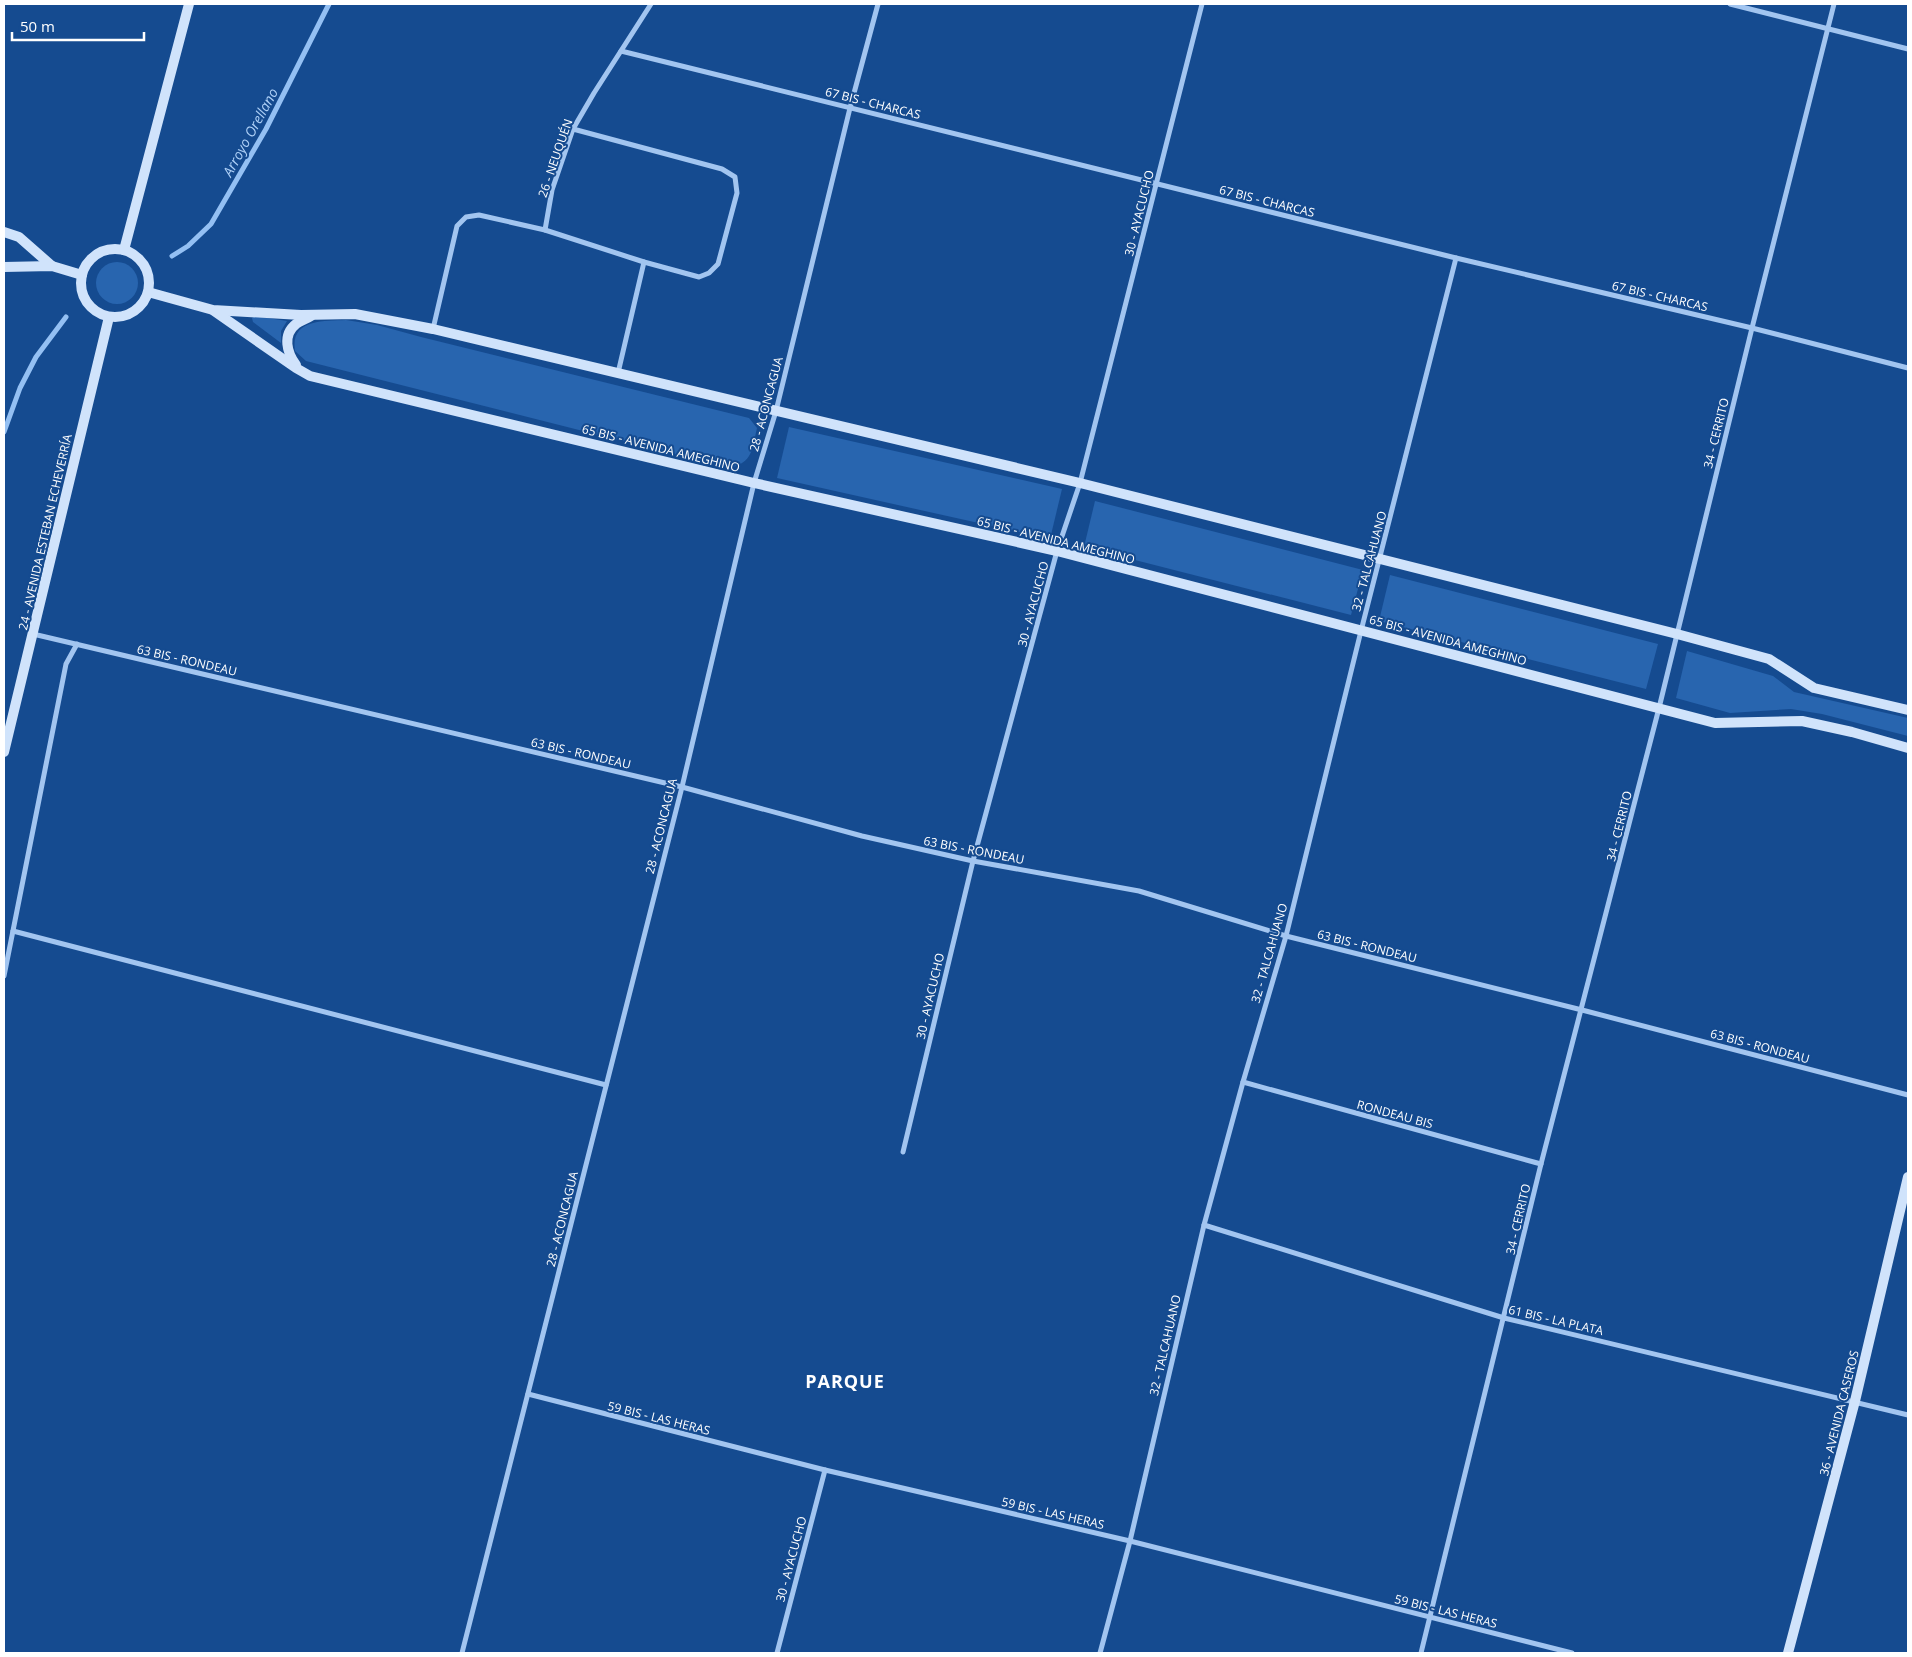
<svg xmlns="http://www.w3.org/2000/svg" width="1912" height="1657" viewBox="0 0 1912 1657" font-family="'Open Sans',sans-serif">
<rect width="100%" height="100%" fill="#154b90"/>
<g fill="#2865af">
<circle cx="117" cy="283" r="21"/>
<path d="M 255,316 L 287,321 L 281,331 L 281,343 L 253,322 L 252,318 Z"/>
<path d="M 346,320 L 377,325 L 421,337 L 749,418 L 757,428 C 752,449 753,463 729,468 L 306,361 L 295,351 C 290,319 323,321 346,320 Z"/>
<path d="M 789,427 L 1062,489 L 1050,539 L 777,478 Z"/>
<path d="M 1095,501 L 1363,570 L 1351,615 L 1084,547 Z"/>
<path d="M 1390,575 L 1658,644 L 1646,689 L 1379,621 Z"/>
<path d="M 1687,651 L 1773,676 L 1794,692 L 1908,718 L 1908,736 L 1822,714 L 1791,709 L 1730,713 L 1676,698 Z"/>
</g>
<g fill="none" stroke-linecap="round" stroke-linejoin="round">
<g stroke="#94c0f3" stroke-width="5">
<path d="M 172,256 L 188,246 L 211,224 L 266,129 L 329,4"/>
<path d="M 4,432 L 20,388 L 36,357 L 66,317"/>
</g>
<g stroke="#a2c5f0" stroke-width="5">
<path d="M 1730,4 L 1908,49"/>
<path d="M 621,51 L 1456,258 L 1752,328 L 1908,368"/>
<path d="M 545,230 L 552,190 L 573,129 L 594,93 L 651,4"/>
<path d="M 433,329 L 457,226 L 466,217 L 479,215 L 545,230 L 644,262 L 699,277 L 709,273 L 718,264 L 737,193 L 735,177 L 722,169 L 573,129"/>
<path d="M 618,373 L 644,262"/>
<path d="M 33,634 L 682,787 L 862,836 L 973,861 L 1139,891 L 1286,936 L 1582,1010 L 1908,1095"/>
<path d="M 13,931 L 606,1085"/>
<path d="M 4,976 L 66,664 L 77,644"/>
<path d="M 1243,1082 L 1541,1164"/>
<path d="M 903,1152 L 973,861 L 1057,551 L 1080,483 L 1202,4"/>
<path d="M 1204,1225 L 1504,1318 L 1908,1415"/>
<path d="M 528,1394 L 825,1470 L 1130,1541 L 1572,1653"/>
<path d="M 462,1653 L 682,787 L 754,483 L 776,411 L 850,108 L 878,4"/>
<path d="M 777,1653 L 825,1470"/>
<path d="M 1100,1653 L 1130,1541 L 1204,1225 L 1243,1082 L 1286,936 L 1361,631 L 1456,258"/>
<path d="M 1421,1653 L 1541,1164 L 1659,708 L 1752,328 L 1834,4"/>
</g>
<g stroke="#d0e3fb" stroke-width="10">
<path d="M 4,232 L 19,237 L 52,266"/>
<circle cx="115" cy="283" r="34"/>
<path d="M 124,250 L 189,4"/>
<path d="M 4,267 L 52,266 L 82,275"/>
<path d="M 148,292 L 213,310 L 301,315 L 355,314 L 433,329 L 1080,483 L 1677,634 L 1769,659 L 1814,688 L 1908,710"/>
<path d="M 214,311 L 296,368 L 310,376 L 754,483 L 1057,551 L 1715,723 L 1802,721 L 1852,732 L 1908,748"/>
<path d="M 296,365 C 287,353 282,335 296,324 C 300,321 306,319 311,316"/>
<path d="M 4,752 L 109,317"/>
<path d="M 1788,1653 L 1855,1401 L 1908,1177"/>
</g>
</g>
<g text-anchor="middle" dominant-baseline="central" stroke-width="4" stroke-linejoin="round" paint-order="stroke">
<g font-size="12" fill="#fff" stroke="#154b90">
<text transform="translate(873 103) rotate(14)">67 BIS - CHARCAS</text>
<text transform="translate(555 158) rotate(-71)">26 - NEUQUÉN</text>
<text transform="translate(1267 201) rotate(14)">67 BIS - CHARCAS</text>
<text transform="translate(1139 213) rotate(-76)">30 - AYACUCHO</text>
<text transform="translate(1660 296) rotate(13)">67 BIS - CHARCAS</text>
<text transform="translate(766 404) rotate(-75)">28 - ACONCAGUA</text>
<text transform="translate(1716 433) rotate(-76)">34 - CERRITO</text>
<text transform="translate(661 448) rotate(14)">65 BIS - AVENIDA AMEGHINO</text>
<text transform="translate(45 532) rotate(-77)">24 - AVENIDA ESTEBAN ECHEVERRÍA</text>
<text transform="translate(1056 540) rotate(14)">65 BIS - AVENIDA AMEGHINO</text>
<text transform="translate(1369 561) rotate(-75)">32 - TALCAHUANO</text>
<text transform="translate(1033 604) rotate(-75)">30 - AYACUCHO</text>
<text transform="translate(1448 640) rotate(15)">65 BIS - AVENIDA AMEGHINO</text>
<text transform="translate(187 660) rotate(13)">63 BIS - RONDEAU</text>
<text transform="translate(581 753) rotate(13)">63 BIS - RONDEAU</text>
<text transform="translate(661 826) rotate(-76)">28 - ACONCAGUA</text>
<text transform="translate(1619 826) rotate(-76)">34 - CERRITO</text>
<text transform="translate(974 850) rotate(11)">63 BIS - RONDEAU</text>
<text transform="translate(1367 946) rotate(14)">63 BIS - RONDEAU</text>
<text transform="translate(1269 953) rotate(-74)">32 - TALCAHUANO</text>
<text transform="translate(930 996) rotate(-77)">30 - AYACUCHO</text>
<text transform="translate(1760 1046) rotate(15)">63 BIS - RONDEAU</text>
<text transform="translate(1395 1114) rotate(15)">RONDEAU BIS</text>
<text transform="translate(562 1219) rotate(-76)">28 - ACONCAGUA</text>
<text transform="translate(1518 1219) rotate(-77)">34 - CERRITO</text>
<text transform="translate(1556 1320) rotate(13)">61 BIS - LA PLATA</text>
<text transform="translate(1165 1345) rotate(-77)">32 - TALCAHUANO</text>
<text transform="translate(1839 1413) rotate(-76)">36 - AVENIDA CASEROS</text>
<text transform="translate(659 1418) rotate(14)">59 BIS - LAS HERAS</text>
<text transform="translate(1053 1513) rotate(13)">59 BIS - LAS HERAS</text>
<text transform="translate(791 1559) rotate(-75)">30 - AYACUCHO</text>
<text transform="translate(1446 1611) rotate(14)">59 BIS - LAS HERAS</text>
</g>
<g font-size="14" font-style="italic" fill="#aed0f7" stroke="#154b90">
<text transform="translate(250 132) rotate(-61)">Arroyo Orellano</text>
</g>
<g font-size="18" font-weight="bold" letter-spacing="1" fill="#fff" stroke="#154b90">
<text x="845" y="1381">PARQUE</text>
</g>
</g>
<rect width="1912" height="1657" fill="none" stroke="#ffffff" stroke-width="10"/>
<path d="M12 32v8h132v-8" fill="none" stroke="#ffffff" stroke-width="2.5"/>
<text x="20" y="32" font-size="15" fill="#ffffff" stroke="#154b90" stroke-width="4" paint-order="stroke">50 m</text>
</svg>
